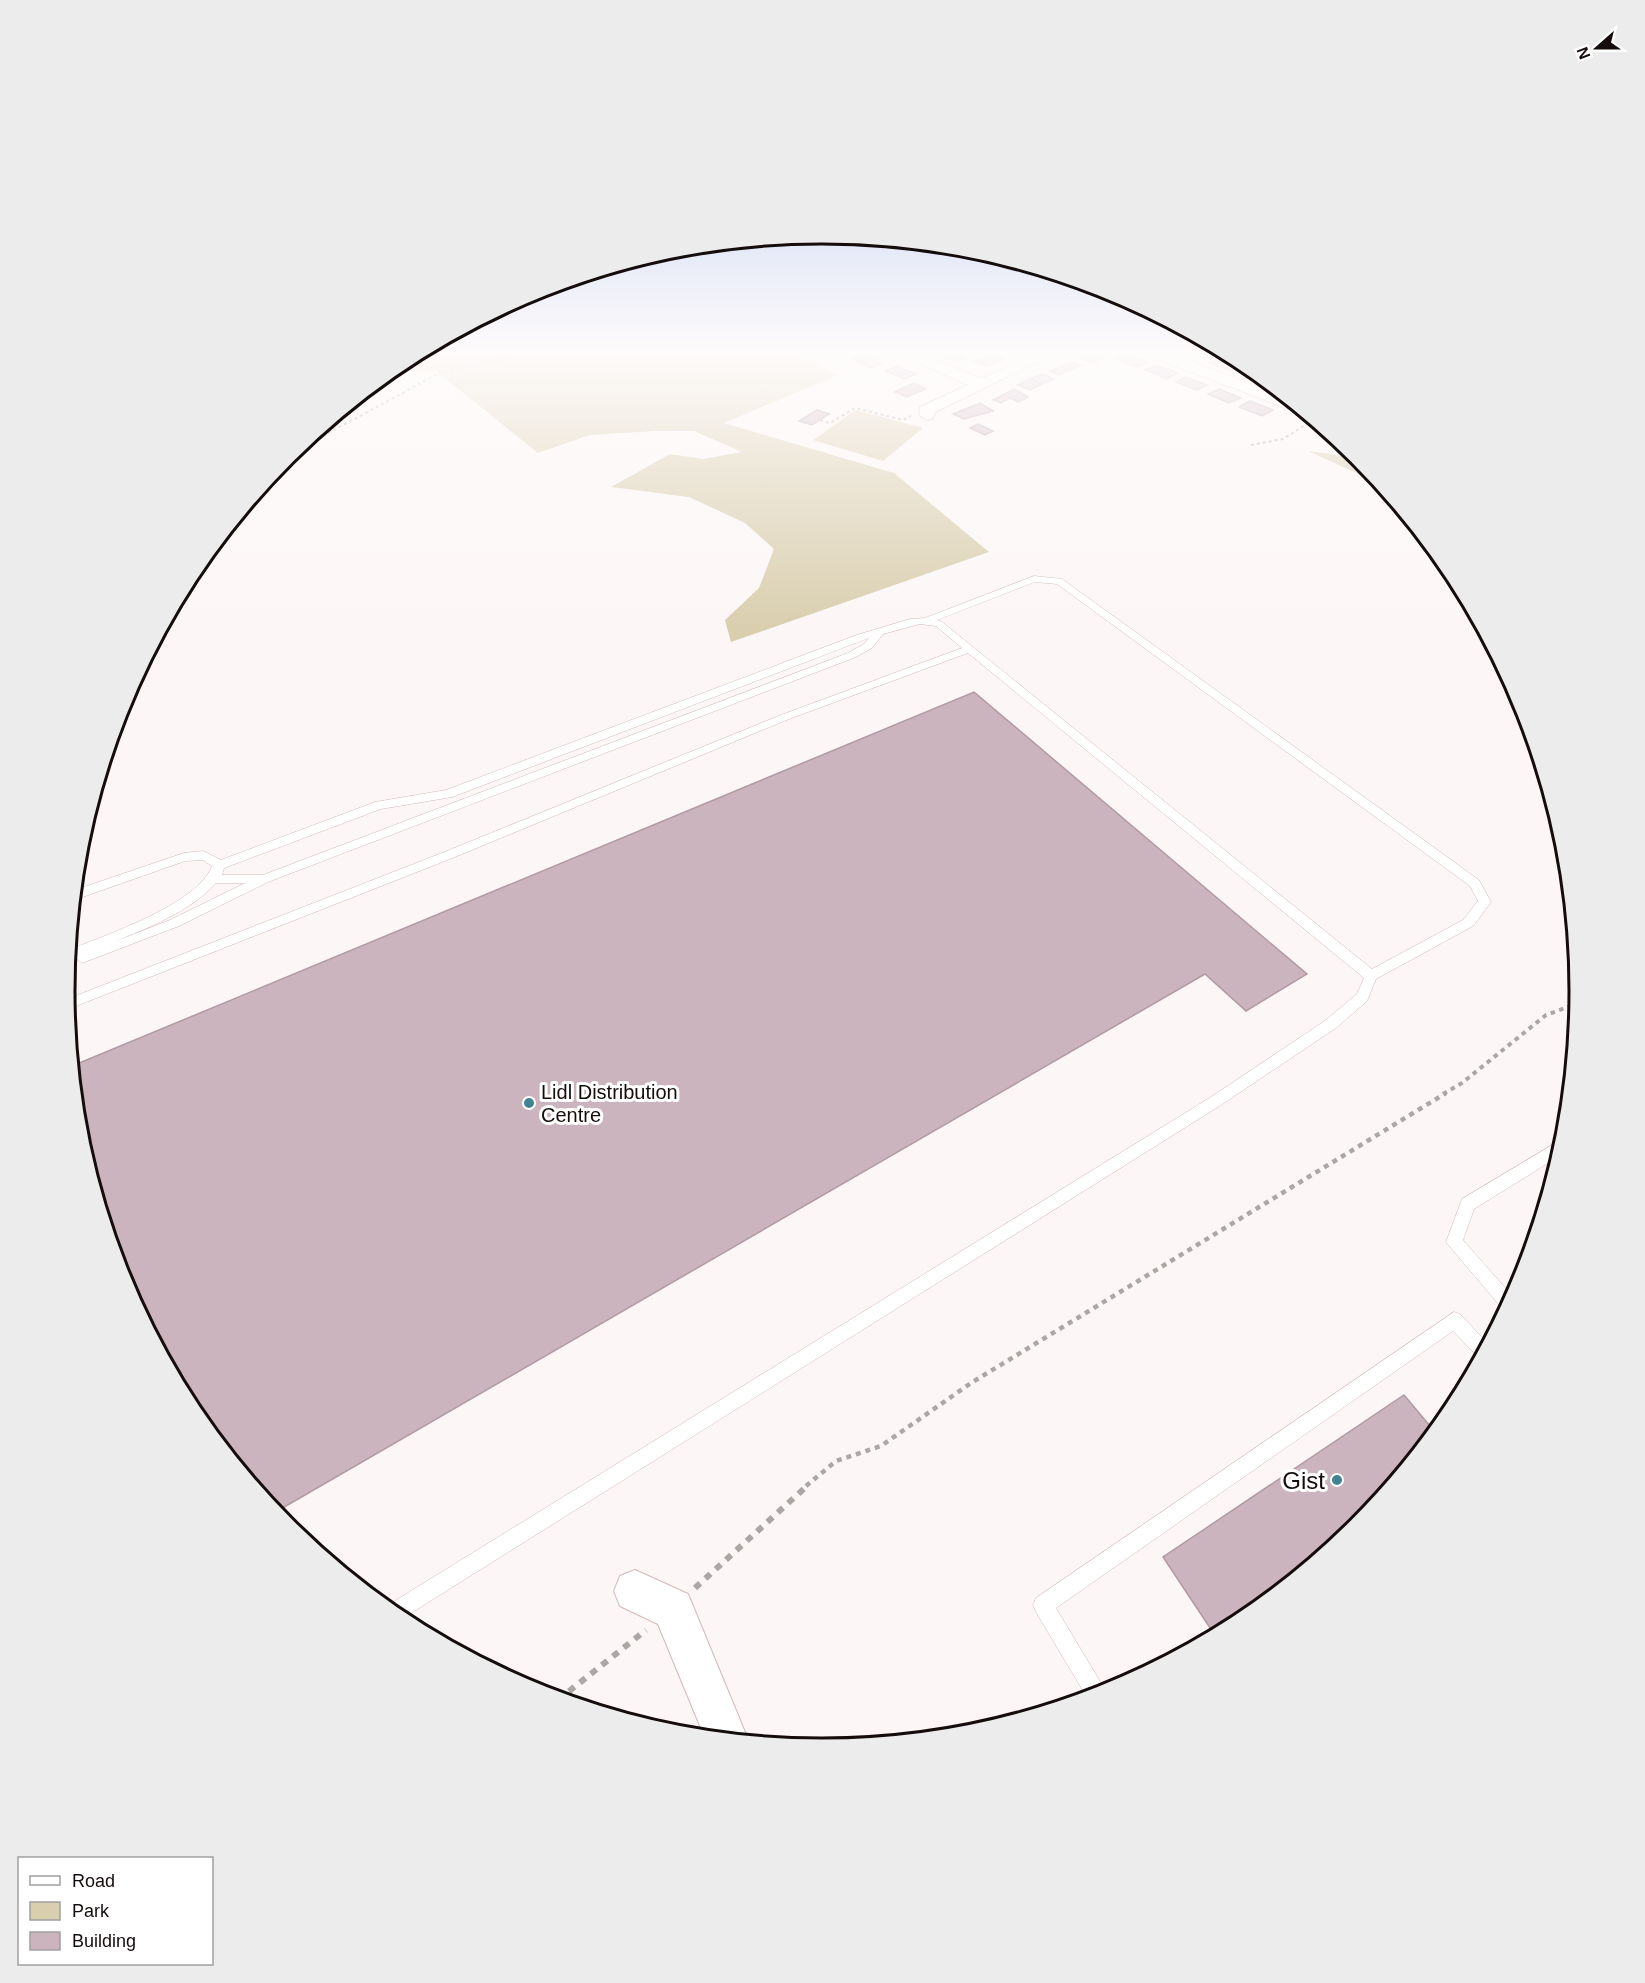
<svg xmlns="http://www.w3.org/2000/svg" width="1645" height="1983" viewBox="0 0 1645 1983" font-family="Helvetica,sans-serif">
<rect width="100%" height="100%" fill="#fcf7f6"/>
<g fill="#d9ceae">
<path d="M 421,351 L 788,351 L 838,375 L 724,423 L 894,473 L 989,552 L 731,642 L 725,620 L 759,588 L 774,549 L 745,523 L 689,497 L 611,487 L 670,454 L 703,459 L 742,452 L 694,431 L 655,431 L 590,435 L 538,453 L 436,371 L 388,372 Z"/>
<path d="M 856,410 L 923,428 L 883,461 L 813,440 Z"/>
<path d="M 1308,451 C 1346,457 1357,453 1383,485 Z"/>
</g>
<g fill="#ccb4be" stroke="#b19aa4" stroke-width="1.5">
<path d="M 942,351 L 951,351 L 966,357 L 956,361 L 936,353 Z"/>
<path d="M 1094,351 L 1109,355 L 1092,363 L 1079,358 Z"/>
<path d="M 994,354 L 1005,359 L 986,366 L 974,361 Z"/>
<path d="M 1125,354 L 1148,362 L 1137,367 L 1115,359 Z"/>
<path d="M 864,355 L 882,363 L 870,368 L 852,359 Z"/>
<path d="M 1220,358 L 1243,366 L 1232,371 L 1210,363 Z"/>
<path d="M 1072,362 L 1081,365 L 1059,375 L 1050,371 Z"/>
<path d="M 1156,365 L 1167,369 L 1156,374 L 1145,370 Z"/>
<path d="M 897,366 L 916,374 L 904,379 L 885,371 Z"/>
<path d="M 1167,369 L 1178,373 L 1167,379 L 1156,374 Z"/>
<path d="M 1256,372 L 1271,384 L 1246,376 Z"/>
<path d="M 1042,374 L 1054,379 L 1042,384 L 1030,379 Z"/>
<path d="M 1186,377 L 1207,385 L 1197,390 L 1176,382 Z"/>
<path d="M 1030,379 L 1042,384 L 1030,390 L 1018,385 Z"/>
<path d="M 914,383 L 926,389 L 907,397 L 895,392 Z"/>
<path d="M 1014,389 L 1028,397 L 1019,402 L 1010,398 L 1001,403 L 993,400 Z"/>
<path d="M 1219,389 L 1241,398 L 1229,403 L 1208,394 Z"/>
<path d="M 1250,401 L 1273,410 L 1262,416 L 1239,407 Z"/>
<path d="M 980,403 L 993,411 L 964,419 L 953,414 Z"/>
<path d="M 817,410 L 829,414 L 812,425 L 799,421 Z"/>
<path d="M 978,424 L 993,431 L 985,435 L 970,428 Z"/>
<path d="M 974,692 L 1307,974 L 1246,1011 L 1205,974 L 274,1513 L 192,1412 L 122,1281 L 79,1139 L 72,1066 Z"/>
<path d="M 1404,1395 L 1436,1433 L 1358,1528 L 1243,1622 L 1216,1637 L 1163,1557 Z"/>
</g>
<g fill="none" stroke-linecap="round" stroke-linejoin="round">
<g stroke="#d3b9b7" stroke-width="1">
<g id="service">
<path d="M 1034,576 L 1062,579 L 1479,880 L 1491,902 L 1489,905 L 1473,926 L 1376,979 L 1367,1001 L 1336,1028 L 1221,1105 L 400,1620 L 385,1607 L 1211,1097 L 1326,1020 L 1357,994 L 1364,978 L 968,653 L 789,719 L 450,859 L 66,1010 L 65,1000 L 442,853 L 781,715 L 962,648 L 936,626 L 920,624 L 883,634 L 872,648 L 856,657 L 268,882 L 179,926 L 82,963 L 76,958 L 68,961 L 69,950 C 106,935 198,904 212,866 L 203,860 L 185,861 L 74,900 L 75,890 L 184,853 L 203,851 L 221,860 L 375,802 L 446,790 L 857,635 L 910,619 L 925,618 ZM 1035,582 L 1057,584 L 1470,886 L 1478,901 L 1463,920 L 1372,969 L 942,622 L 937,620 ZM 869,638 L 864,644 L 848,653 L 263,875 L 222,875 L 224,868 L 381,809 L 452,797 ZM 216,883 L 245,883 L 170,920 L 114,942 C 149,927 190,912 216,883 Z"/>
<path d="M 1564,1138 L 1566,1140 L 1561,1155 L 1474,1209 L 1463,1240 L 1514,1298 L 1506,1313 L 1446,1242 L 1462,1199 Z"/>
<path d="M 1454,1312 L 1460,1314 L 1489,1345 L 1481,1360 L 1453,1331 L 1056,1608 L 1107,1693 L 1088,1699 L 1036,1612 L 1033,1605 L 1036,1598 Z"/>
</g>
</g>
<g stroke="#d3b9b7" stroke-width="2">
<g id="minor">
<path d="M 894,351 L 914,351 L 981,379 L 1041,351 L 1060,351 L 935,412 L 933,418 L 927,420 L 919,415 L 920,407 L 968,385 Z"/>
<path d="M 1142,351 L 1163,351 L 1289,398 L 1305,412 L 1294,411 L 1144,354 Z"/>
<path d="M 635,1570 L 688,1594 L 749,1742 L 705,1738 L 658,1624 L 620,1606 L 614,1591 L 620,1576 Z"/>
</g>
</g>
<g stroke="#aca6a5" stroke-width="2" stroke-dasharray="3 3" stroke-linecap="butt">
<path d="M 820,420 L 830,423 L 855,408 L 903,420 L 911,416"/>
<path d="M 1251,445 L 1283,439 L 1307,424"/>
<path d="M 286,456 L 436,375 L 535,351"/>
</g>
<path stroke="#aca6a5" stroke-width="4" stroke-dasharray="4.5 4.5" stroke-linecap="butt" d="M 1443,1094 L 1462,1083 L 1546,1015 L 1579,1003"/>
<path stroke="#aca6a5" stroke-width="4.5" stroke-dasharray="5 5" stroke-linecap="butt" d="M 806,1486 L 836,1461 L 881,1446 L 971,1383 L 1446,1093"/>
<g stroke="#aca6a5" stroke-width="6" stroke-dasharray="7 7" stroke-linecap="butt">
<path d="M 695,1588 L 808,1485"/>
<path d="M 558,1700 L 646,1630"/>
</g>
<use href="#service" fill="#fff" fill-rule="evenodd"/>
<use href="#minor" fill="#fff" fill-rule="evenodd"/>
</g>
<linearGradient id="sky" x2="0" y2="1"><stop stop-color="#abc0f0"/><stop offset="0.56" stop-color="#fefbfb"/><stop offset="1" stop-color="#fefbfb" stop-opacity="0"/></linearGradient>
<rect width="1645" height="629" fill="url(#sky)"/>
<g fill="#408492" stroke="#fff" stroke-width="2">
<circle cx="529" cy="1103" r="6"/>
<circle cx="1337" cy="1480" r="6"/>
</g>
<g text-anchor="middle" dominant-baseline="central" stroke-width="6" stroke-linejoin="round" paint-order="stroke">
<g font-size="20" fill="#150c0c" stroke="#fff" text-anchor="start">
<text x="541" y="1092">Lidl Distribution<tspan x="541" dy="23">Centre</tspan></text>
</g>
<g font-size="24" fill="#150c0c" stroke="#fff" text-anchor="end">
<text x="1325" y="1480">Gist</text>
</g>
</g>
<path d="M0 0H1645V1983H0ZM75 991a747 747 0 1 1 1494 0a747 747 0 1 1-1494 0Z" fill="#ececec" fill-rule="evenodd"/>
<path fill="none" stroke="#150c0c" stroke-width="3" d="M75 991a747 747 0 1 1 1494 0a747 747 0 1 1-1494 0Z"/>
<rect x="18" y="1857" width="195" height="108" fill="#ffffff" stroke="#a19e9e" stroke-width="1.5"/>
<rect x="30" y="1876" width="30" height="9" fill="#ffffff" stroke="#a19e9e" stroke-width="1.5"/>
<text x="72" y="1887" font-size="18" fill="#150c0c">Road</text>
<rect x="30" y="1902" width="30" height="18" fill="#d9ceae" stroke="#a19e9e" stroke-width="1.5"/>
<text x="72" y="1917" font-size="18" fill="#150c0c">Park</text>
<rect x="30" y="1932" width="30" height="18" fill="#ccb4be" stroke="#a19e9e" stroke-width="1.5"/>
<text x="72" y="1947" font-size="18" fill="#150c0c">Building</text>
<g transform="translate(1597 48) rotate(249)" stroke="#ffffff" stroke-width="4.5" paint-order="stroke">
<path d="M0-4.5L10 22L0 15L-10 22Z" fill="#150c0c"/>
<text y="-9" font-size="16" font-weight="bold" text-anchor="middle" fill="#150c0c">N</text>
</g>
</svg>
